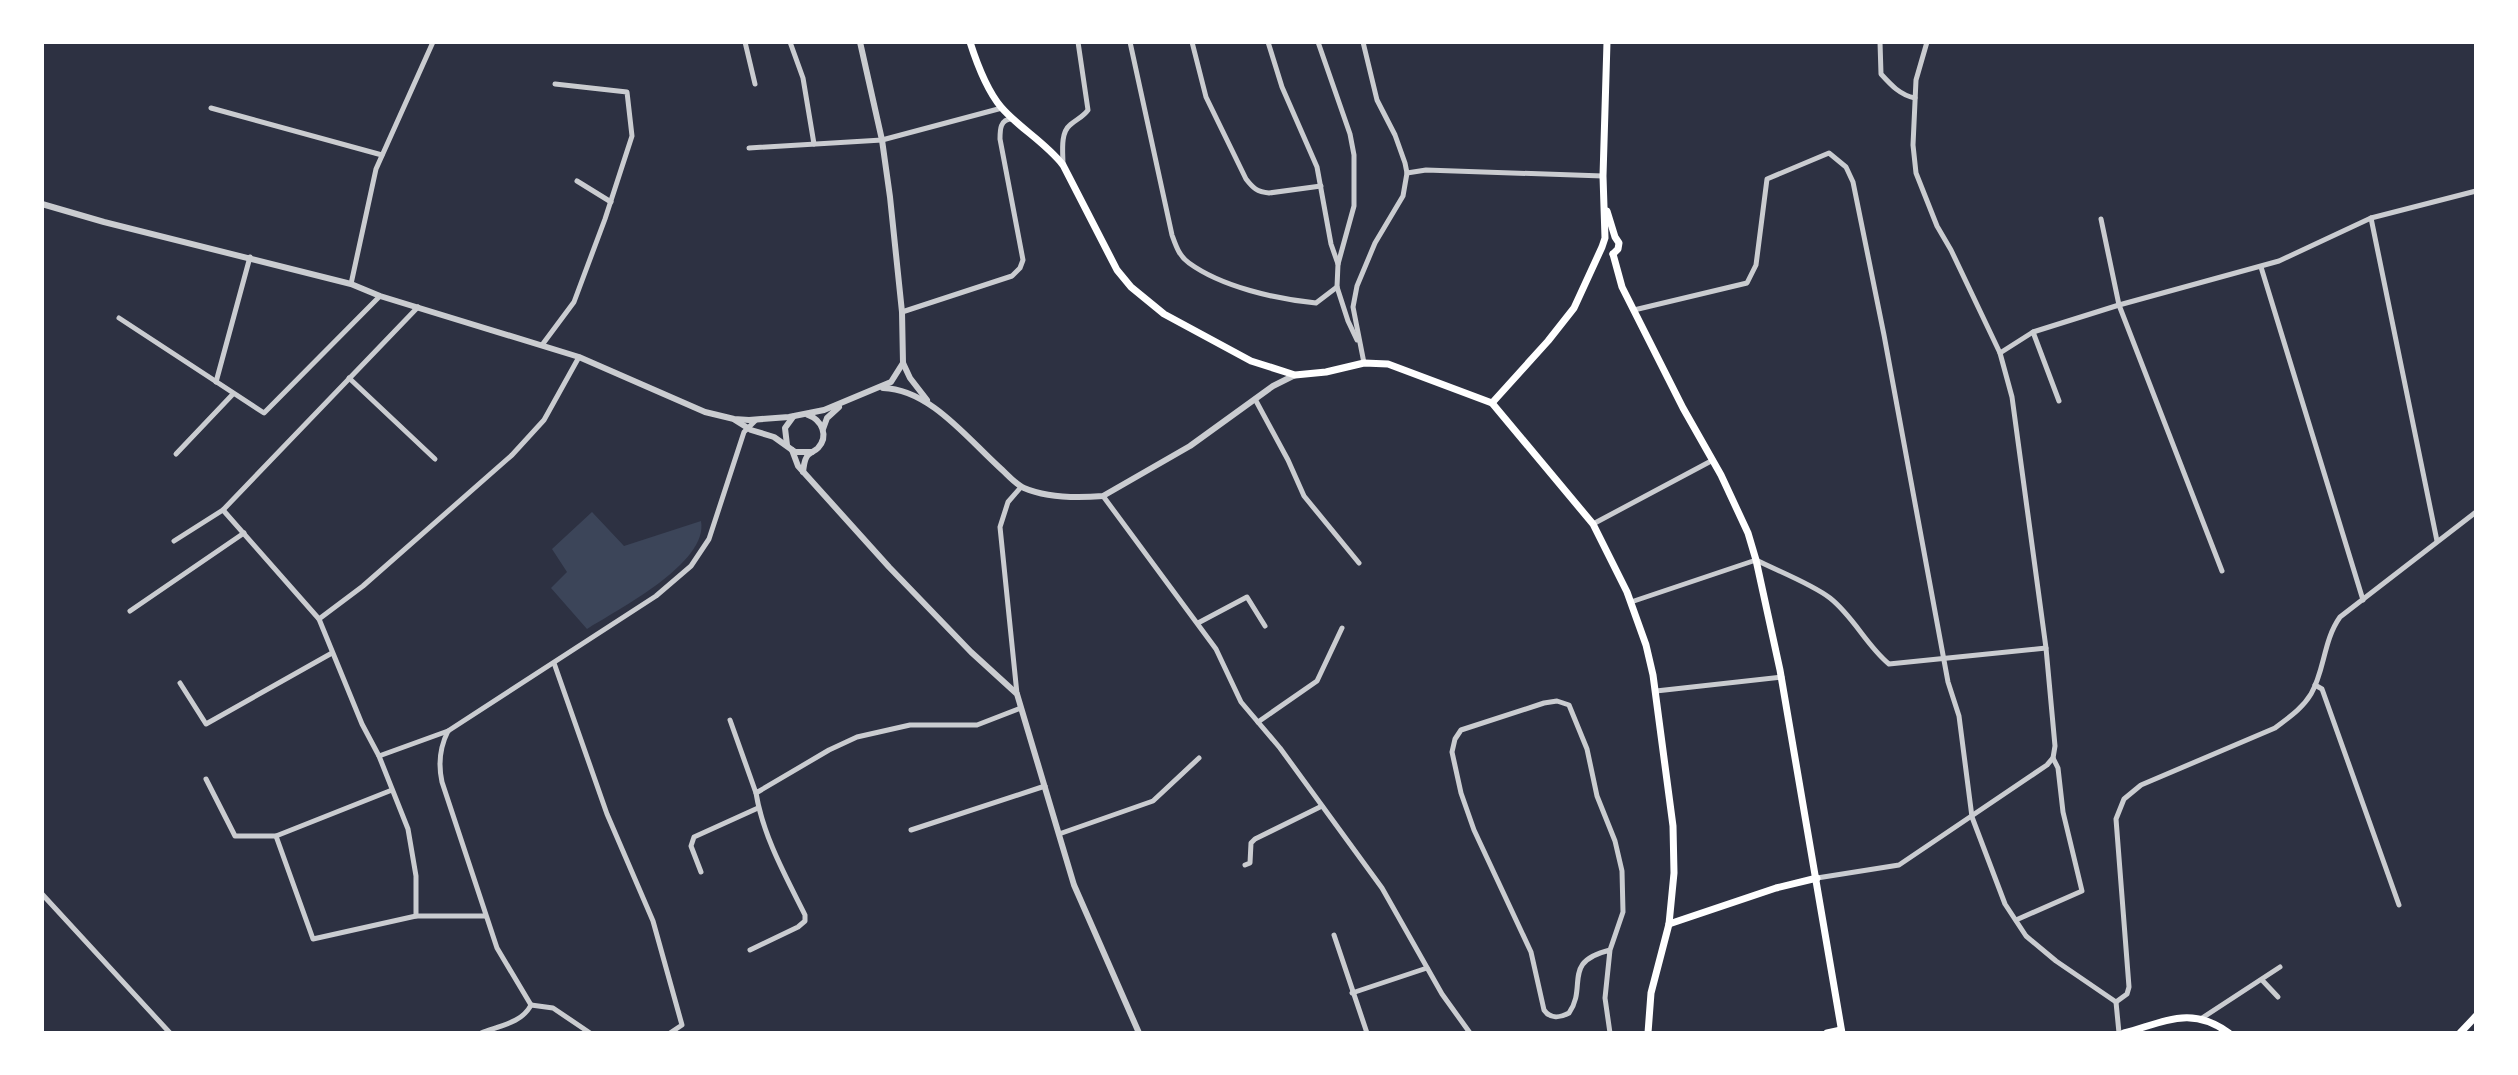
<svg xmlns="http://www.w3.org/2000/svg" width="2518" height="1075" viewBox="0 0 2518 1075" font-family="Barlow,sans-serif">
<rect width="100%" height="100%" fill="#2d3142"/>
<path fill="#3c4559" d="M 592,512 L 624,546 L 701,521 C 709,563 617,610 587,629 L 551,588 L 567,572 L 552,549 Z"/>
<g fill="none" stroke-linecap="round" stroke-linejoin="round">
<g stroke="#caccd0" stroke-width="5">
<path d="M 745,42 L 755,84"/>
<path d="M 790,42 L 803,78 L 814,144"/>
<path d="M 1130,42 L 1172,235 C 1176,246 1179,256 1189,263 C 1222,287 1276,299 1316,303 L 1337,287"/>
<path d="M 1192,42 L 1206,97 L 1246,179 C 1253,188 1257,192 1269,193 L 1321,186"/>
<path d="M 1268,42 L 1282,87 L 1317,167 L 1331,244 L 1338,264"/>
<path d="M 1318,42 L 1350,134 L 1354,155 L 1354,206 L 1338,264 L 1337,287 L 1348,321 L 1357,340"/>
<path d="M 1363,42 L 1377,100 L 1395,135 L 1405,163 L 1407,173 L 1403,196 L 1375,243 L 1357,286 L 1353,307 L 1364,363"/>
<path d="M 1880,42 L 1881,74 C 1891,85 1900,95 1915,98"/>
<path d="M 1927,42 L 1916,80 L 1913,145 L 1916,173 L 1937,226 L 1951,250 L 2000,353 L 2012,397 L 2046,648 L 2055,746 L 2053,758 L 2058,768 L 2063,812 L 2082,891 L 2016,920"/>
<path d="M 211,108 L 382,155"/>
<path d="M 749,148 L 882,140 L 1002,108"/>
<path d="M 1063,165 C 1063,153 1060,133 1070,125 C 1077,119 1083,117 1088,110 L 1078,42"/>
<path d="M 1407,173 L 1426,170 L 1603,176"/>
<path d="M 577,181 L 611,202"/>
<path d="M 2371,218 L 2437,541"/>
<path d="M 2101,219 L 2119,305 L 2222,571"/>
<path d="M 2261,267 L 2363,600"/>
<path d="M 351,284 L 376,169 L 433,42"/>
<path d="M 1634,310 L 1747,283 L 1756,265 L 1767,179 L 1829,153 L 1846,167 L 1853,182 L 1884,335 L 1948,682 L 1959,716 L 1972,817 L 2005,904 L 2026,936 L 2056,961 L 2116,1002"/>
<path d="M 902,312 L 1012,276 L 1020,268 L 1023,260 L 1000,139 C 1000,130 1000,119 1012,119"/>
<path d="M 119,318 L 264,413 L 380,296"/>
<path d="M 2033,332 L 2059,401"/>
<path d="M 542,345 L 574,302 L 605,219 L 632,136 L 627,92 L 555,84"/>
<path d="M 2000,353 L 2033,332 L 2119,305 L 2279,261 L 2371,218 L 2476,191"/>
<path d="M 349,378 L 435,459"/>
<path d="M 216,382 L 250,257"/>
<path d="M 1255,399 L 1288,460 L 1304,496 L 1359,563"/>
<path d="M 176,454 L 233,394"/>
<path d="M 1103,496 L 1216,649 L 1241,702 L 1280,748 L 1382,888 L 1442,994 L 1470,1033"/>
<path d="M 223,510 L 319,619 L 362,724 L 379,756 L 408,829 L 416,876 L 416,916"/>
<path d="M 1593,524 L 1713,460"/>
<path d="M 174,541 L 223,510 L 418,307"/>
<path d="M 1631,602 L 1756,560 C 1778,571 1812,584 1830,598 C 1854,617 1866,645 1889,664 L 2046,648"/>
<path d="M 130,611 L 244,533"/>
<path d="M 319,619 L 363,586 L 512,455 L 544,420 L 579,357"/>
<path d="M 1198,623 L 1247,597 L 1265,626"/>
<path d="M 554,663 L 607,814 L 653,921 L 682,1025 L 670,1033"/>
<path d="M 180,683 L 206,724 L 332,653"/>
<path d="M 2315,685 L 2322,689 L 2399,905"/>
<path d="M 1656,691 L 1782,677"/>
<path d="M 1017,694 L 1000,527 L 1008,502 L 1021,487"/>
<path d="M 730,720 L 756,793 L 829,750 L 857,737 L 910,725 L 977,725 L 1021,708"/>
<path d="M 1258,722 L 1317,681 L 1342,628"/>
<path d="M 379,756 L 448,731"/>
<path d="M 206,779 L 235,836 L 276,836 L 392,790"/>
<path d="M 911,830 L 1045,786"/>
<path d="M 1059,834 L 1153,801 L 1199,758"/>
<path d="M 276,836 L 313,939 L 416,916 L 485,916"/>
<path d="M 1245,865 L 1250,863 L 1251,843 L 1255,839 L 1322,806"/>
<path d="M 701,872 L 691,846 L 694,837 L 758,808"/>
<path d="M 1817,878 L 1899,865 L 2047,765 L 2053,758"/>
<path d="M 42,894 L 170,1033"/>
<path d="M 1334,935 L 1367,1033"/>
<path d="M 750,950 L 798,927 L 805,921 L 805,915 C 786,877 763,836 756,793"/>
<path d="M 1610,950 C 1561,962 1588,986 1569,1013 C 1560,1018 1550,1019 1544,1010 L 1531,952 L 1474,830 L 1461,793 L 1452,752 L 1455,739 L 1461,730 L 1544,703 L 1557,701 L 1569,705 L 1587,749 L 1597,796 L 1615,841 L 1622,871 L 1623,912 L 1610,950 L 1605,998 L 1610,1033"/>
<path d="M 2262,980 L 2278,997"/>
<path d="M 1352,993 L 1427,968"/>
<path d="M 2116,1002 L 2127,994 L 2129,987 L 2116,819 L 2124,799 L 2141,785 L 2275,728 C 2288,718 2302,709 2311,694 C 2325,670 2323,641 2340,617 L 2476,512"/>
<path d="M 2116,1002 L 2119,1033"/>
<path d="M 531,1005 L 497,948 L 442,782 C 438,764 440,747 448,731 L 656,596 L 691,566 L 709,539 L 744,432 L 756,420"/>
<path d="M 531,1005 L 553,1008 L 590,1033"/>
<path d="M 2202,1018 L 2280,967"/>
<path d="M 481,1033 C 499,1026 522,1023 531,1005"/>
</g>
<g stroke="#caccd0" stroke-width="6">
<path d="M 860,42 L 882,140 L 890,197 L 902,312 L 903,363 L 910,378 L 927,400"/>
<path d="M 42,204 L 104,222 L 351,284 L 380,296 L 579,357 L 705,412 L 734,419 L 749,420 L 789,417 L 824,410 L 891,382 L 903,363"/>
<path d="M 883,388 C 929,389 967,438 999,467 C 1007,474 1015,484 1024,488 C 1047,498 1078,498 1103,496 L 1190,446 L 1273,386 L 1295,375"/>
<path d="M 735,420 L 751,430 L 774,437 L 795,452 L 812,452"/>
<path d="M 823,429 L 827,418 L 839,407"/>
<path d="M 787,445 L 785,428 L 793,417"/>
<path d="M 792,450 L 798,466 L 889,567 L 971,652 L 1017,694 L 1074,885 L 1139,1033"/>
<path d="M 803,472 C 804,466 804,459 808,455 C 811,452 815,451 818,448 C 829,436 822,420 808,415"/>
</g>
<g stroke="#fff" stroke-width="7">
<path d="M 970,42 C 977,64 986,89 1001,107 C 1019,128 1045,142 1063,165 L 1117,270 L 1131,287 L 1164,314 L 1251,361 L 1295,375 L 1326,372 L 1364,363 L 1388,364 L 1492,403 L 1593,524 L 1627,592 L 1646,645 L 1653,675 L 1673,826 L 1674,873 L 1669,924 L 1651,993 L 1648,1033"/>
<path d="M 1607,211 L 1615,237 L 1619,243 L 1618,249 L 1613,254"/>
<path d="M 1613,254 L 1622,287 L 1683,408 L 1721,475 L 1748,533 L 1756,560 L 1780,670 L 1842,1033"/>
<path d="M 1492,403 L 1548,341 L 1574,308 L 1602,247 L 1605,238 L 1603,176 L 1607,42"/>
<path d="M 1669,924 L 1776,888 L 1817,878"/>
<path d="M 1827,1033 L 1841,1030"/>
<path d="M 2124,1033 C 2165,1022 2191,1005 2229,1033"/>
<path d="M 2460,1033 L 2476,1016"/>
</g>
</g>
<rect width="2518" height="1075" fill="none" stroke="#ffffff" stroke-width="88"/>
</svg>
